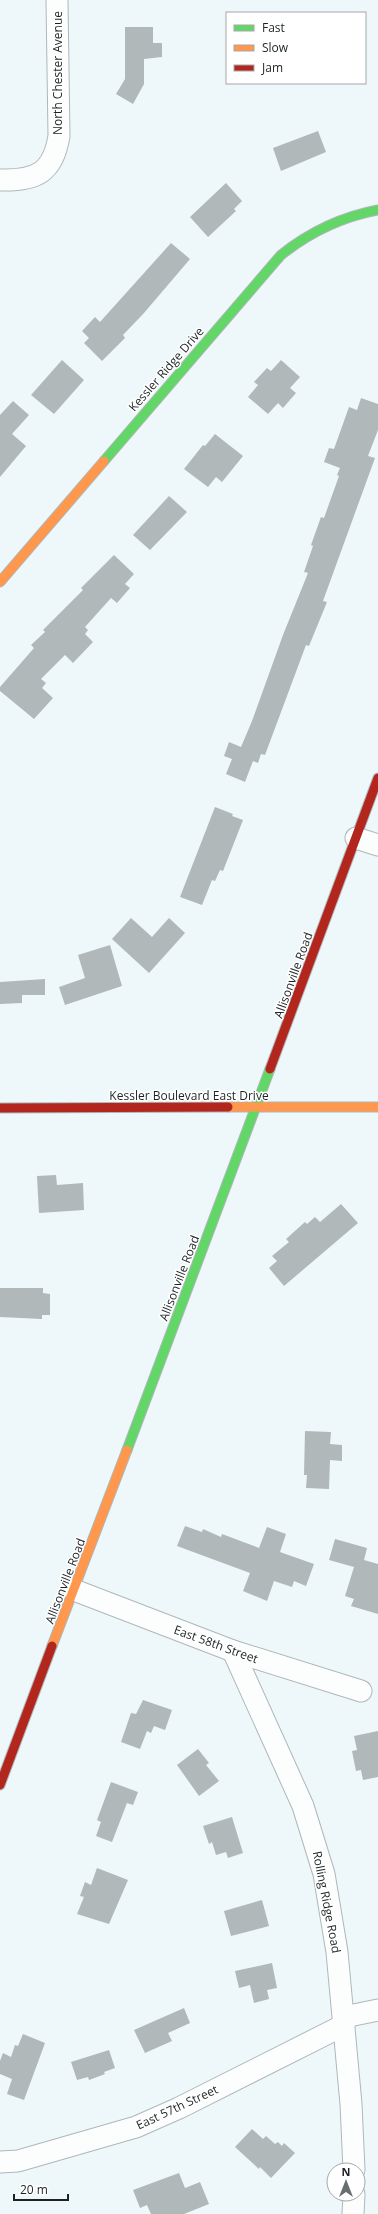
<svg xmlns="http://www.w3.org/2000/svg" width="378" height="2214" viewBox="0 0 378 2214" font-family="'Open Sans',sans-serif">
<rect width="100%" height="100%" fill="#eef8fa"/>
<g fill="#b0b8b9">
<path d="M 125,27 L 153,27 L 153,43 L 162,43 L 162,57 L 144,59 L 144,84 L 133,104 L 116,94 L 125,79 Z"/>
<path d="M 318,131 L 326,152 L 281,171 L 273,148 Z"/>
<path d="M 226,183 L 242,201 L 234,209 L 236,211 L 208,237 L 190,217 Z"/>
<path d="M 171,243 L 190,259 L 144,313 L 123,335 L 125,338 L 102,361 L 84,343 L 89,338 L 82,331 L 95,317 L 100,322 Z"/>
<path d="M 62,360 L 84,380 L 54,414 L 31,395 Z"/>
<path d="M 281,360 L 300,377 L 290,388 L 296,393 L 283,408 L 278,403 L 268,414 L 248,397 L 258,385 L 254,382 L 267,368 L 271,371 Z"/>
<path d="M 361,398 L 378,404 L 378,430 L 368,456 L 375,458 L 323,601 L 327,602 L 309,646 L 306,645 L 265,755 L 261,754 L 258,763 L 253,761 L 245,782 L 226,774 L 232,759 L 224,756 L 229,742 L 241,747 L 252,721 L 283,635 L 308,573 L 304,572 L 313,546 L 311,545 L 321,517 L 324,518 L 339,476 L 337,475 L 340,468 L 324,462 L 329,448 L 334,449 L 349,407 L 357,410 Z"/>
<path d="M 13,401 L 29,415 L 12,434 L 26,446 L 0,477 L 0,415 Z"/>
<path d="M 215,434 L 243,456 L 222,482 L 216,477 L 208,487 L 184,469 L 203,445 L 205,446 Z"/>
<path d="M 169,496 L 187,512 L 150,550 L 133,535 Z"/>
<path d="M 114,555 L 134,574 L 125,584 L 130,588 L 117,603 L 111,598 L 85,627 L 88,630 L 85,634 L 93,642 L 73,663 L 65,655 L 41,679 L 46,683 L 42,688 L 53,698 L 34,719 L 0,691 L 0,687 L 34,648 L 31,645 L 45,632 L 43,630 L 83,590 L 81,588 Z"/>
<path d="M 215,807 L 233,814 L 232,816 L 243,820 L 223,871 L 220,870 L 215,881 L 212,880 L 202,905 L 180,897 Z"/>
<path d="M 131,918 L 152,937 L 169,918 L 185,933 L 149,973 L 112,939 Z"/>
<path d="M 110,945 L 122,986 L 65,1005 L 59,987 L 85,978 L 78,955 Z"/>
<path d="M 45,979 L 45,995 L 22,995 L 22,1003 L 0,1004 L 0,982 Z"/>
<path d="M 56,1175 L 57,1185 L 83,1183 L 84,1210 L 39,1213 L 37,1176 Z"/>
<path d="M 341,1204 L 358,1223 L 284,1286 L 269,1268 L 277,1261 L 272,1256 L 289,1242 L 286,1239 L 305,1222 L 307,1224 L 315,1217 L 320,1222 Z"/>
<path d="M 0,1288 L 43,1288 L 43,1293 L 50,1294 L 50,1315 L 42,1315 L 42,1319 L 0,1317 Z"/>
<path d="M 305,1431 L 331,1432 L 330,1444 L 342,1445 L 342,1461 L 330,1460 L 329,1489 L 306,1488 L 307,1475 L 304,1475 Z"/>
<path d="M 185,1526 L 202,1532 L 203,1529 L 221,1537 L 222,1534 L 259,1548 L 267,1527 L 286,1534 L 280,1552 L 314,1564 L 306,1586 L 294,1581 L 292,1587 L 274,1581 L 267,1601 L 243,1591 L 250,1573 L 177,1546 Z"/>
<path d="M 335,1539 L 367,1548 L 364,1560 L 378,1564 L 378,1614 L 351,1606 L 354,1599 L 345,1596 L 354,1567 L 329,1560 Z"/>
<path d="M 143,1700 L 172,1710 L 165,1730 L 154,1726 L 151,1733 L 147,1731 L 140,1749 L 121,1742 L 131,1713 L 136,1714 Z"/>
<path d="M 378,1731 L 378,1777 L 363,1780 L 361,1770 L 356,1771 L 352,1751 L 357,1750 L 354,1736 Z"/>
<path d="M 198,1749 L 209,1763 L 206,1765 L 219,1781 L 199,1796 L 177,1765 Z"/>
<path d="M 111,1782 L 138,1792 L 133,1805 L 127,1803 L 112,1842 L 96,1836 L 101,1822 L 97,1820 Z"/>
<path d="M 232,1817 L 243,1853 L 228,1858 L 226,1852 L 216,1855 L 212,1842 L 209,1844 L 203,1826 Z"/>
<path d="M 97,1868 L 128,1880 L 109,1924 L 77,1914 L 84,1897 L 80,1896 L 85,1882 L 91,1885 Z"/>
<path d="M 262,1900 L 269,1926 L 231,1936 L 224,1911 Z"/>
<path d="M 272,1963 L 277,1988 L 267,1990 L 269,1999 L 254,2003 L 250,1985 L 239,1988 L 235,1971 Z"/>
<path d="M 184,2008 L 190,2023 L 168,2033 L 172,2041 L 145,2053 L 134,2030 Z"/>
<path d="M 23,2034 L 45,2043 L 24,2100 L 7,2094 L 12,2079 L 0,2074 L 0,2061 L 3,2053 L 11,2057 L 15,2045 L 18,2046 Z"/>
<path d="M 109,2050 L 115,2068 L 104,2072 L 105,2074 L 89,2080 L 88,2077 L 77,2080 L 71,2062 Z"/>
<path d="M 252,2129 L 263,2139 L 266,2136 L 275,2144 L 278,2142 L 282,2146 L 284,2143 L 295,2153 L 271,2178 L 260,2167 L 259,2169 L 235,2147 Z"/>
<path d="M 179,2173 L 185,2188 L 200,2182 L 209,2204 L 184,2214 L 151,2214 L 147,2205 L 140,2208 L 133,2190 Z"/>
</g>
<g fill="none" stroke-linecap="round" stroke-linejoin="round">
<g stroke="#afb7b8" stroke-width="23">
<g id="street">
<path d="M 0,180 C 36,181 53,173 59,136 L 57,0"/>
<path d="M 356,838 L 378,845"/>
<path d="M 74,1590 L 233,1651 L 361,1691"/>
<path d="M 233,1651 L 303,1806 L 324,1874 L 337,1952 L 351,2104 L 354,2170"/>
<path d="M 344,2017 L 378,2010"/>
<path d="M 0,2162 L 18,2161 L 136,2127 L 179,2108 L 344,2025"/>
<path d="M 353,2214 L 354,2194"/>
</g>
</g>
<g stroke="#afb7b8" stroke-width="11">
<g id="fast">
<path d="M 104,461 L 281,255 C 310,232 341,217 378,210"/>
<path d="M 127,1450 L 270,1069"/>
</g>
</g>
<g stroke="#afb7b8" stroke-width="11">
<g id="slow">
<path d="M 0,582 L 104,461"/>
<path d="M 228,1107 L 378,1107"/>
<path d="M 52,1646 L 127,1450"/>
</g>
</g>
<g stroke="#afb7b8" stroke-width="11">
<g id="jam">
<path d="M 270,1069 L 378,778"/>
<path d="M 0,1108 L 228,1107"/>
<path d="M 0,1785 L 52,1646"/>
</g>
</g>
<use href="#street" stroke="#fcfefe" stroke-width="21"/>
<use href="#fast" stroke="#63d668" stroke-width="9"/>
<use href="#slow" stroke="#ff974d" stroke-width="9"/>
<use href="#jam" stroke="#b3261e" stroke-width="9"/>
</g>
<g text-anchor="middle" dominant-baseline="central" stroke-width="3" stroke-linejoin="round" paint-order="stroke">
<g font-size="12" fill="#1d2324" stroke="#fff">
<text transform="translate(57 73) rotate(-90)">North Chester Avenue</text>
<text transform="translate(166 369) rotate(-49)">Kessler Ridge Drive</text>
<text transform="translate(293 975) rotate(-70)">Allisonville Road</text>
<text x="189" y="1095">Kessler Boulevard East Drive</text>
<text transform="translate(179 1278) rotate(-69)">Allisonville Road</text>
<text transform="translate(65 1581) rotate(-69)">Allisonville Road</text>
<text transform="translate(216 1644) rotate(20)">East 58th Street</text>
<text transform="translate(327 1902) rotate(79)">Rolling Ridge Road</text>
<text transform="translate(177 2107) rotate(-25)">East 57th Street</text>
</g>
</g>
<rect x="226" y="12" width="140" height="72" fill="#ffffff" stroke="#a5a7a7"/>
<rect x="234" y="25" width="20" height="6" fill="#63d668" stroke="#a5a7a7"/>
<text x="262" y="32" font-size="12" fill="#1d2324">Fast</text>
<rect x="234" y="45" width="20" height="6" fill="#ff974d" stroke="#a5a7a7"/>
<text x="262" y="52" font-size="12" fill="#1d2324">Slow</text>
<rect x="234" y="65" width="20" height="6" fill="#b3261e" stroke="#a5a7a7"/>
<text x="262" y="72" font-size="12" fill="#1d2324">Jam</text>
<g transform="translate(346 2182)"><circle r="19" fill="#ffffff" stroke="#a5a7a7"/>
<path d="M0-3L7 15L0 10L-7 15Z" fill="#666e6f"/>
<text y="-6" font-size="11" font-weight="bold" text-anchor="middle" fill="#1d2324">N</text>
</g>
<path d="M14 2194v6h54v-6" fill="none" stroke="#1d2324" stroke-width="2"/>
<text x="20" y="2194" font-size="12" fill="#1d2324" stroke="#ffffff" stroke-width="3" paint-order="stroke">20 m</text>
</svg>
